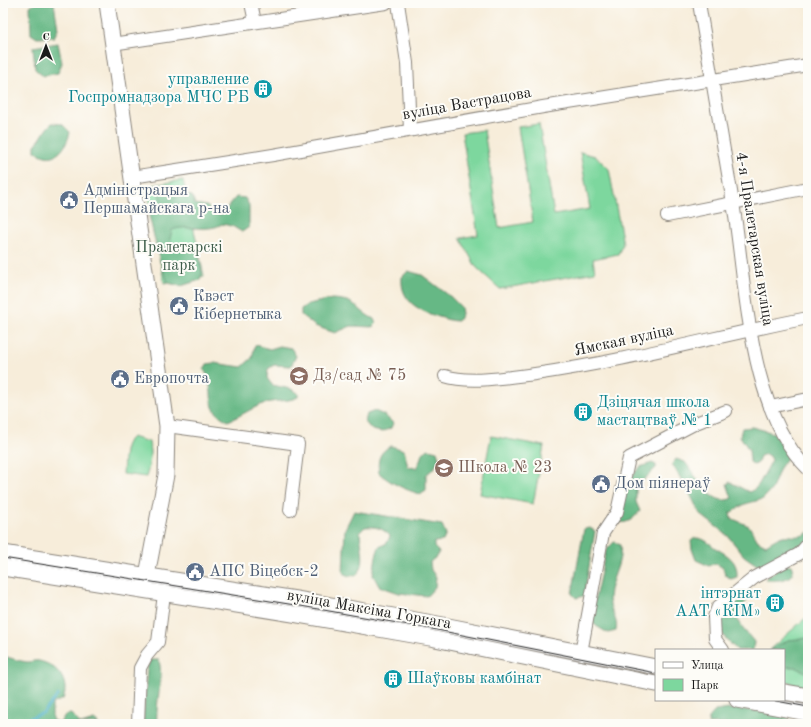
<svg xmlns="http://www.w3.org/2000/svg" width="811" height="727" viewBox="0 0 811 727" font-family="'Old Standard TT',serif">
<rect width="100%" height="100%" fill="#fdfcf7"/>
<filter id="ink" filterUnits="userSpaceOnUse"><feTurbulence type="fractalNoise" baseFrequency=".025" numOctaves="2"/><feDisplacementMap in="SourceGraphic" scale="8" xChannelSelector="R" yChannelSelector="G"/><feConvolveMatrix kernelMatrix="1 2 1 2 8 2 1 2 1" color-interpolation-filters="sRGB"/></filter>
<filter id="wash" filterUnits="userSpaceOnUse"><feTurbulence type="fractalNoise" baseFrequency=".012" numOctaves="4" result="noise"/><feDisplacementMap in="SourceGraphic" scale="16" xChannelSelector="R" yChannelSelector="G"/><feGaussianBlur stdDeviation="0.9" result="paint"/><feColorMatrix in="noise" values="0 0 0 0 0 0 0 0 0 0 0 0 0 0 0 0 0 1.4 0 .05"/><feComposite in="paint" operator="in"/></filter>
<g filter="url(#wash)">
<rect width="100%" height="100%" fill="#f7edda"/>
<g fill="#7dd79e" stroke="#4c7a5d">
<path d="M 539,124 L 554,215 L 590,209 L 580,152 L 595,156 L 609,169 L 623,244 L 618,254 L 593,259 L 595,272 L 500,289 L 476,267 L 460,238 L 478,235 L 462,133 L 484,130 L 499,228 L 533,222 L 518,127 Z"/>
<path d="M 183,180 L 204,276 L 164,283 L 147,186 Z"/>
<path d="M 491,436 L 544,446 L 533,504 L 480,494 Z"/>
<path d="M 132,437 L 149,442 C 151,455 150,465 146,477 L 123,474 C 124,463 123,444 132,437 Z"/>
<path d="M 808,616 L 808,688 L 793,684 L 784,679 L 784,650 L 769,650 Z"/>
</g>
<g fill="#66b885" stroke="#416a50">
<path d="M 37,3 L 54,3 L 58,29 L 54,37 L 37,38 L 31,34 L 30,6 Z"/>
<path d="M 58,43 L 62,63 L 58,73 L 43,76 L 35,69 L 33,47 Z"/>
<path d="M 52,123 L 62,124 L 70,132 C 66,150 54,165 35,151 L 35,145 C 44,136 43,131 52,123 Z"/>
<path d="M 161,187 L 168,189 L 176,198 L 184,195 L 192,196 L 195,204 L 207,206 L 214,214 L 221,215 L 236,197 L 245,198 L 249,205 L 249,227 L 242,232 L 232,226 L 222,224 C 208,233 187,224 172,230 L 170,239 L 174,246 L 188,244 L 198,251 L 202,273 L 200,280 L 181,286 L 168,283 L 160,262 L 149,215 L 153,211 L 159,213 L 164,209 L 158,191 Z"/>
<path d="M 408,271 L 422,275 L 451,297 L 461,307 L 462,314 L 458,321 C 450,321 447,319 439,317 C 419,311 400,301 402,277 Z"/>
<path d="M 332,299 C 359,300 354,309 374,319 L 376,324 L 373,327 L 351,326 L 335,333 L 315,326 L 301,315 L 301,309 L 308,304 Z"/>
<path d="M 255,345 L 270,349 L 280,346 L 291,348 L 296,356 L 291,366 L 274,365 L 268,369 L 267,378 L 272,385 L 291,389 L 298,393 L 298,397 C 288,402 277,400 266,403 C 253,407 241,416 228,421 C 206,409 214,401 209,381 C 209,377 206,373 204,370 L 207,364 L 214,363 L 242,367 L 252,358 Z"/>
<path d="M 375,411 L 384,415 L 393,423 L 391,428 L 382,432 L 372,430 L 365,422 L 367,414 Z"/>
<path d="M 752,427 L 774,433 L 789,455 L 780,468 L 772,489 L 763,499 L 745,504 L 730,513 L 731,518 L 749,526 L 758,541 L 766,545 C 771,542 778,537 783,536 C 791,535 802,539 808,532 L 808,540 L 768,567 L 757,565 L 744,556 L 728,536 L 700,514 L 690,494 L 672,464 L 676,459 L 685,462 C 695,474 712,509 732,498 L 727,484 L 730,482 L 749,492 L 755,489 L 759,484 L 772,460 L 770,456 L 766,454 L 760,456 L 758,463 L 754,465 L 750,462 L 749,450 L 740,436 L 742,428 Z"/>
<path d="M 391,446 L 404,450 L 408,467 L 416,468 L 420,461 L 422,453 L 429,449 L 437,451 L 439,458 L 435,467 L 426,475 L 426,490 L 420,494 C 406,490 390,483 379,473 C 377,460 379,452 391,446 Z"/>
<path d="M 652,463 L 656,465 L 656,468 L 636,487 L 636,502 L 640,511 C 633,519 628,524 618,522 L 617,516 L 632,476 L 640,467 Z"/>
<path d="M 354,511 L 442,525 L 446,534 L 443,541 L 434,542 L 434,547 L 439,552 L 436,557 L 430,562 L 431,570 L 436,577 L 435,587 L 427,596 L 399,593 L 379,586 L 373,575 L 376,556 L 379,547 L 387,543 L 390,536 C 383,528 375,526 365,527 L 360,532 C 361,548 367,563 357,575 L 348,576 L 343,572 L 345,529 Z"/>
<path d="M 590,528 L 595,531 L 584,596 L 576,598 L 572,594 L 584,529 Z"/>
<path d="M 695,538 C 705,538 708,543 717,549 C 729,556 738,561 737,577 L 731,579 L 725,575 L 723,568 L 717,564 L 707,565 L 696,560 L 692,549 L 691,541 Z"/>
<path d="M 614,542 L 620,545 C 623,564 610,578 609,598 C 609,610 619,619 616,631 L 608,633 L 596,626 L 592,621 L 594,603 L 606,550 Z"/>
<path d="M 784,565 L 791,565 C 799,581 774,582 765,579 Z"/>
<path d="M 738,596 L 747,597 L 748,599 C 745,604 741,606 738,611 C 732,621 748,633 754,642 L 753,650 L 737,650 C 712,627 714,618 738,596 Z"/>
<path d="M 808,638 L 808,673 L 795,667 L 784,667 L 784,650 L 770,650 L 788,640 Z"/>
<path d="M 3,656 C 11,658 19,661 27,662 C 31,662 36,660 39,661 C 58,665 70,682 63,699 L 52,704 L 52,720 L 60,723 L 65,715 L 71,714 L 81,724 L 94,720 L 99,724 L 3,724 Z"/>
<path d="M 150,660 L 159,660 C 164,679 155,702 157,724 L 143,724 L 147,669 Z"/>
<path d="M 729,709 C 746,709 778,713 792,720 L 791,724 L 708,724 L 709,718 L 715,711 Z"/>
</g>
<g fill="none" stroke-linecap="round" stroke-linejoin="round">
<g stroke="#47afc7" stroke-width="2.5">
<path d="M 3,719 L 17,724"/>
<path d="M 16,723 L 43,713 L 58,695"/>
</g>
</g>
</g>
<g filter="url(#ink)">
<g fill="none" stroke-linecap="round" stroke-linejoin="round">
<g stroke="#8a847b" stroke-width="14">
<g id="minor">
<path d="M 251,3 L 255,22"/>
<path d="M 398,3 L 407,63 L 410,130"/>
<path d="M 699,3 C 710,70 722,136 733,203 C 746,281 748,411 808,469"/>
<path d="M 112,44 L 386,3"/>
<path d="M 132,177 L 273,155 L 543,107 L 808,65"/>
<path d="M 667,216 L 808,188"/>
<path d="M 445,376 C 469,384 511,377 535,374 C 627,361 717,336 808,318"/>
<path d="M 770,407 L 808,399"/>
<path d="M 167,426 L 298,444 L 290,510"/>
<path d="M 723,650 L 715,639 L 714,617 L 718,607 L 754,578 L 799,554 L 808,544"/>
<path d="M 581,653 L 603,533 L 617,512 L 629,458 L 696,423 L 726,411"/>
<path d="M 138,724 L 140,668 L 147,655 L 158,642 L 164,594"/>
</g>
</g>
<g stroke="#8a847b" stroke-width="17">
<g id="major">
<path d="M 107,3 L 167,426 L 166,475 L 145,586"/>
<path d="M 3,553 L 296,599 L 433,623 L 656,667"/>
<path d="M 3,568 L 293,614 L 430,638 L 656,684"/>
<path d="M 784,692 L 808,696"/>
<path d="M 737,700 L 808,713"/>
</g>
</g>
<use href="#minor" stroke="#fff" stroke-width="12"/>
<use href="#major" stroke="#fff" stroke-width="15"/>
<g stroke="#1c1c1c" stroke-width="1">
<path d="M 3,558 L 295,605 L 432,629 L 656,673"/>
<path d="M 771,700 L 808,707"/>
</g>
</g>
</g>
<defs>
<g id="building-disc" transform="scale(1)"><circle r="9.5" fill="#0f9aa8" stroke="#fdfcf7"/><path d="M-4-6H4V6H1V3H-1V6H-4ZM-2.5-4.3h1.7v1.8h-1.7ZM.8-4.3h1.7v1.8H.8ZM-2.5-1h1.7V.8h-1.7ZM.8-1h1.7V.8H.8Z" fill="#fff"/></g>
<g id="civic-disc" transform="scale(1)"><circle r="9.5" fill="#5c6f8a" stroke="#fdfcf7"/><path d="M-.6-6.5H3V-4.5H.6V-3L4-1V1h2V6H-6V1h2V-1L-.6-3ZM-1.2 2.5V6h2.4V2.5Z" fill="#fff"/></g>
<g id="school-disc" transform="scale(1)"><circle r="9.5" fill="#8d6e63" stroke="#fdfcf7"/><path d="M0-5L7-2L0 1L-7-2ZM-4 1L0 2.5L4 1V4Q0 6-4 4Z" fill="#fff"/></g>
</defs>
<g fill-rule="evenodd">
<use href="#building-disc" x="263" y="89"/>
<use href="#civic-disc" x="69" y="200"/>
<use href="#civic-disc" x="179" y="306"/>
<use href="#school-disc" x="299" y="376"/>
<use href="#civic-disc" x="120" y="379"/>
<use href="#building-disc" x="583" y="412"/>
<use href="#school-disc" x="444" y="468"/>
<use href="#civic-disc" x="601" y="484"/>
<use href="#civic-disc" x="195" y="572"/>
<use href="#building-disc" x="775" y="603"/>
<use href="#building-disc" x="393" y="679"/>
</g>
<g text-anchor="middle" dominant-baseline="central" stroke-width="4" stroke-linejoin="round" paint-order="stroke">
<g font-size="16" fill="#0d838f" stroke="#fdfcf7" text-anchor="end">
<text x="249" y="80">управление<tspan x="249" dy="18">Госпромнадзора МЧС РБ</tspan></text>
<text x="597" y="403" text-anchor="start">Дзіцячая школа<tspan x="597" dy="18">мастацтваў № 1</tspan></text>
<text x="761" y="594">інтэрнат<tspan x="761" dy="18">ААТ «КІМ»</tspan></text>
<text x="407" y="679" text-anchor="start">Шаўковы камбінат</text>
</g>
<g font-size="16" fill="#1c1c1c" stroke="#fdfcf7">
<text transform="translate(467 104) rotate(-10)">вуліца Вастрацова</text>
<text transform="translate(754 239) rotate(81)">4-я Пралетарская вуліца</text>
<text transform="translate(624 341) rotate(-12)">Ямская вуліца</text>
<text transform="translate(369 610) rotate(10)">вуліца Максіма Горкага</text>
</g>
<g font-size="16" fill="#4e5e75" stroke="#fdfcf7" text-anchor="start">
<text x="83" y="191">Адміністрацыя<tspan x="83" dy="18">Першамайскага р-на</tspan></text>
<text x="193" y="297">Квэст<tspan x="193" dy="18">Кібернетыка</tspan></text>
<text x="134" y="379">Европочта</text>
<text x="615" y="484">Дом піянераў</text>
<text x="209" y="572">АПС Віцебск-2</text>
</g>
<g font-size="16" fill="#3e5d4a" stroke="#fdfcf7">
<text x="179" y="248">Пралетарскі<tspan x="179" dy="18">парк</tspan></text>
</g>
<g font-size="16" fill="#785e54" stroke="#fdfcf7" text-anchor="start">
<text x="313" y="376">Дз/сад № 75</text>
<text x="458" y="468">Школа № 23</text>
</g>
</g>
<rect width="811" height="727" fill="none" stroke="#fdfcf7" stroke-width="16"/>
<rect x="655" y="649" width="130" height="52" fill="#fdfcf7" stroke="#a3a29f"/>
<rect x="663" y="662" width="20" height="6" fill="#ffffff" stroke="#a3a29f"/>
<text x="691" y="669" font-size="12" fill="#1c1c1c">Улица</text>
<rect x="663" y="679" width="20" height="12" fill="#7dd79e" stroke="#a3a29f"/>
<text x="691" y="689" font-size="12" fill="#1c1c1c">Парк</text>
<g transform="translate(46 46)" stroke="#fdfcf7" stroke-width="3" paint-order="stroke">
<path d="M0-3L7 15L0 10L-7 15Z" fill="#1c1c1c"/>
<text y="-6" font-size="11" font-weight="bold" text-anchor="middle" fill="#1c1c1c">С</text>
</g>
</svg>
